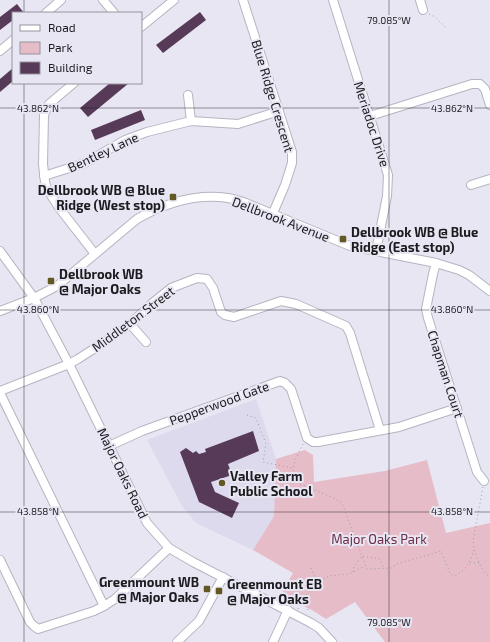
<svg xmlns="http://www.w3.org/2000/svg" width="490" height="642" viewBox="0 0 490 642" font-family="'Exo 2',sans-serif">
<rect width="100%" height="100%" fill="#e8e6f2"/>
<path fill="#dddaee" d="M 256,399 L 276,459 L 274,516 L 253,550 L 196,523 L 182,506 L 147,440 Z"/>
<path fill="#e5bcc7" d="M 305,450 L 313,455 L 314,482 L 385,471 L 427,460 L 446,533 L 490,523 L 490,642 L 385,642 L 355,602 L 326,619 L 312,610 L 281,595 L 293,573 L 253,550 L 274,516 L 276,459 Z"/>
<g fill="#573958">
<path d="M 17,4 L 24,13 L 13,13 L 13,20 L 0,30 L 0,17 Z"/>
<path d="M 200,12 L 206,20 L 163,53 L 156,45 Z"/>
<path d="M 13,68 L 13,81 L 0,92 L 0,79 Z"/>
<path d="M 110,83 L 129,83 L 88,117 L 80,108 Z"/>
<path d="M 141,110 L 145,120 L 95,140 L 91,130 Z"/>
<path d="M 253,431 L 259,451 L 228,464 L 232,475 L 211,482 L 215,492 L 239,503 L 232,518 L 199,502 L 180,452 L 186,448 L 193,453 L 196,451 L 199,454 L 206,452 L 205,449 Z"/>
</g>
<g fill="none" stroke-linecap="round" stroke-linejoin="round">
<g stroke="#b6b4c0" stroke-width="10">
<g id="minor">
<path d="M 103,0 L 114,13"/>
<path d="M 243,0 L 292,152 L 292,163 L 285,185 L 273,213"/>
<path d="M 333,0 L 388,175 L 387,196 L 376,251"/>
<path d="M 420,0 L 423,10"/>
<path d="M 46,13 L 61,0"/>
<path d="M 141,27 L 174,0"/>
<path d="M 0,51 L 13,40"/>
<path d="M 74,83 L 49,104 L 44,115 L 43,164 L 45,182 L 47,189 L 60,209 L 95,254"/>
<path d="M 188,95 L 191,121"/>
<path d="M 370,116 L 472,84 L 480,84 L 485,89 L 490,105"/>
<path d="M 44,176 L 85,163 L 125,140 L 147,132 L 191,121 L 238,124 L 279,111"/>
<path d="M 471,185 L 490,179"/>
<path d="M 0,251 L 34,298 L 69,364 L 147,523 L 169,548 L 193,562 L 311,623 L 319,628 L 332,642"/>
<path d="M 436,263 L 433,274 L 426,309 L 428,318 L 477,472 L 484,481"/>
<path d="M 0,311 L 34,298 L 57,286 L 137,219 C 165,203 195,193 228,198 C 234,199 240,201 246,203 L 350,246 L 436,263 L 459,270 L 469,275 L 490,291"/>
<path d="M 130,324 L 146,342"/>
<path d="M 0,391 L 69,364 L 78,359 L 106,341 L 130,324 L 150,305 L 171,288 L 197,278 L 207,279 L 213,288 L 221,312 L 225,315 L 234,317 L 281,301 L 296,304 L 346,326 L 350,333 L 380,430"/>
<path d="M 0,393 L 104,606"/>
<path d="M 109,446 L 142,431 L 280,381 L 285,383 L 291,389 L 307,438 L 313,442 L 318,442 L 399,427 L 457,408"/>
<path d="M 0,560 L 30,622 L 34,626 L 38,629 L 94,611 L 104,606 L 115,599 L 169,548"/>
<path d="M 177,642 L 199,621 L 223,577"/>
<path d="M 273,642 L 288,610"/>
</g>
</g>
<g stroke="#9f9da7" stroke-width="1" stroke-dasharray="1 3" stroke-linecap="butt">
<path d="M 429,14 L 435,17 L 447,29"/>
<path d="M 247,415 L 256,418 L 266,444 L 263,462 L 292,468"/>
<path d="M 303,444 C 296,458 287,472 300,484 L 334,498 L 342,503 L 367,569 L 370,569 L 391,568 L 397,564 L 441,551 L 450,573 L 452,575 L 455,576 C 467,569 470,562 474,550"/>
<path d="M 483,487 L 473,541 L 474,550 L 481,567 L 485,573 L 490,577"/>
<path d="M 470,563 L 479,563"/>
<path d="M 311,568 L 317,582"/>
<path d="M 353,572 L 354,566 L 362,556 L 380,559 L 383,567"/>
<path d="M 306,597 L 308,610"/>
<path d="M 292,602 L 304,597"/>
<path d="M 298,609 L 305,596 L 320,581 L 329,576 L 349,574 L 365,566"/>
</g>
<use href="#minor" stroke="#fff" stroke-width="8"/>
</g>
<path fill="none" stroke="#1c1b1f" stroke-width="1" stroke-opacity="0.45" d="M 24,0 L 24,13M 389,0 L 389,642M 24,83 L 24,642M 0,108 L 490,108M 0,310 L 490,310M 0,512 L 490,512"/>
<g fill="#625824" stroke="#e8e6f2" stroke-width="1.5">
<rect x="169" y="193" width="8" height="8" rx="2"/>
<rect x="339" y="235" width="8" height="8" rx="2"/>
<rect x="47" y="277" width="8" height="8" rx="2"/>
<circle cx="222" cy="483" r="4"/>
<rect x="203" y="585" width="8" height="8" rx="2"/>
<rect x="215" y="587" width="8" height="8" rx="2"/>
</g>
<g text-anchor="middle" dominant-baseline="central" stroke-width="4" stroke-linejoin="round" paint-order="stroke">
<g font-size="13" fill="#1c1b1f" stroke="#e8e6f2">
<text transform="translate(273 96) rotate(73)">Blue Ridge Crescent</text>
<text transform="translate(372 124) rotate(72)">Meriadoc Drive</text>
<text transform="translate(103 152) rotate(-25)">Bentley Lane</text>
<text transform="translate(281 219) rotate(21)">Dellbrook Avenue</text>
<text transform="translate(133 319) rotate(-37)">Middleton Street</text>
<text transform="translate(446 374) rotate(72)">Chapman Court</text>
<text transform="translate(219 403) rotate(-20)">Pepperwood Gate</text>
<text transform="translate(123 473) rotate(64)">Major Oaks Road</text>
</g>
<g font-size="13" font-weight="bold" fill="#1c1b1f" stroke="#e8e6f2" text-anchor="start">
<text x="165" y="190" text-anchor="end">Dellbrook WB @ Blue<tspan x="165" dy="15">Ridge (West stop)</tspan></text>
<text x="351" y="232">Dellbrook WB @ Blue<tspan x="351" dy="15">Ridge (East stop)</tspan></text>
<text x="59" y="274">Dellbrook WB<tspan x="59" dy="15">@ Major Oaks</tspan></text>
<text x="230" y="476">Valley Farm<tspan x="230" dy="15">Public School</tspan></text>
<text x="199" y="582" text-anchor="end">Greenmount WB<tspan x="199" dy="15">@ Major Oaks</tspan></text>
<text x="227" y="584">Greenmount EB<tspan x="227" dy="15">@ Major Oaks</tspan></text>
</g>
<g font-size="13" fill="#6b2d44" stroke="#e8e6f2">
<text x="379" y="539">Major Oaks Park</text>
</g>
</g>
<g font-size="10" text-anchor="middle" fill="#1c1b1f" stroke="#e8e6f2" stroke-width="4" stroke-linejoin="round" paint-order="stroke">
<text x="389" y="24">79.085°W</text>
<text x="38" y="112">43.862°N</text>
<text x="452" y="112">43.862°N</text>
<text x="38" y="313">43.860°N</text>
<text x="452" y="313">43.860°N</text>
<text x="38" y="515">43.858°N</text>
<text x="452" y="515">43.858°N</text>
<text x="389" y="626">79.085°W</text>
</g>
<rect x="12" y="12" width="130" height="72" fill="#e8e6f2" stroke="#96959e"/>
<rect x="20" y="25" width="20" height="6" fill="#ffffff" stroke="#96959e"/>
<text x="48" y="32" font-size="12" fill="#1c1b1f">Road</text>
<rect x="20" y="42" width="20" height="12" fill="#e5bcc7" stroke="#96959e"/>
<text x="48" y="52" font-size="12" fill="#1c1b1f">Park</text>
<rect x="20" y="62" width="20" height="12" fill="#573958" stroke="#96959e"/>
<text x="48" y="72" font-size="12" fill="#1c1b1f">Building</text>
</svg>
